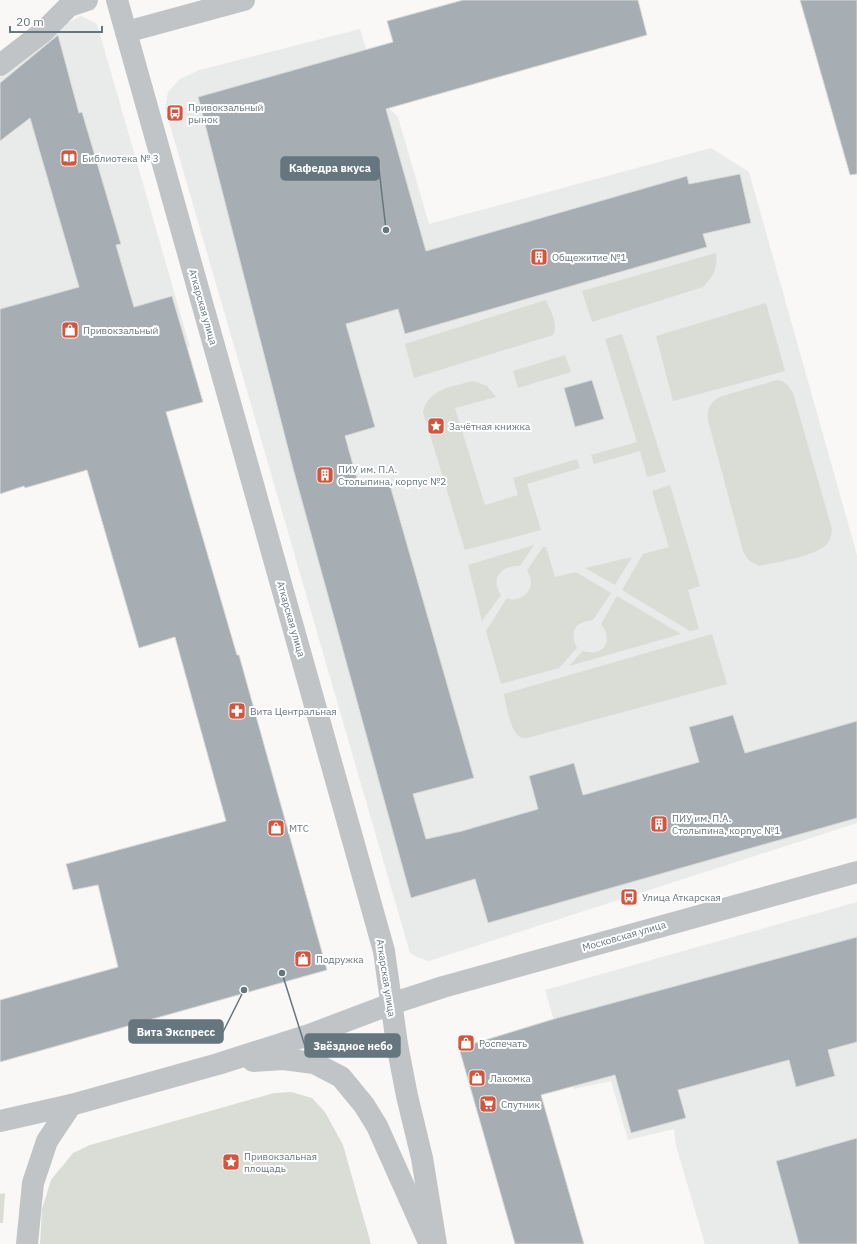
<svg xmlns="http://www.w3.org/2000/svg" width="857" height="1244" viewBox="0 0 857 1244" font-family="'IBM Plex Sans',sans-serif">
<rect width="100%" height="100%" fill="#f9f8f6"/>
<g fill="#e9eaea">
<path d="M 81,16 L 97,24 L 190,347 L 0,403 L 0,77 L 61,26 Z"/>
<path d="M 360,29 L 382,102 L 398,117 L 429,224 L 711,148 L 749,172 L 857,555 L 857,823 L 429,961 L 419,958 L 410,953 L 165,108 L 168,92 L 180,79 L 199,70 Z"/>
<path d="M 857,902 L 857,1244 L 705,1244 L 676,1146 L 674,1129 L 628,1140 L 611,1081 L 574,1089 L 545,990 Z"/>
</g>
<g fill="#d9ddd6">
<path d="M 716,253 C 718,268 713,277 703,287 L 592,322 L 582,291 Z"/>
<path d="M 546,300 C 550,310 559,325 553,335 L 414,378 L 405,344 Z"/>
<path d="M 766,303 L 785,371 L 673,401 L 656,336 Z"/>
<path d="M 622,334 L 666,472 L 647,477 L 640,451 L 594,464 L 591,455 L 637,442 L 605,339 Z"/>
<path d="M 565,355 L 571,372 L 518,388 L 513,371 Z"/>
<path d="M 777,380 C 785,381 789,386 793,393 L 832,529 C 831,533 831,538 829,541 C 821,556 776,562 760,566 C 750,563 747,559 743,551 L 708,420 C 707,409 710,403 719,397 Z"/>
<path d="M 473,381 L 487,386 L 496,397 L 455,408 L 485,505 L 518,495 L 513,478 L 577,459 L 580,468 L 527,484 L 541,530 L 465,550 L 423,412 C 429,388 452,387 473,381 Z"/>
<path d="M 670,485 L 700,586 L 688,590 L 699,629 L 690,631 L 622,590 L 643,554 L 669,547 L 652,491 Z"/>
<path d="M 534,545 L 520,566 C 502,565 489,578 501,595 L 482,621 L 468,565 Z"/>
<path d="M 543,547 L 546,547 L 555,577 L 576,572 L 611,593 L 593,620 C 575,622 569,631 577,648 L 559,668 L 501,684 L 486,631 L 507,598 C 517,603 531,594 531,583 C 531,578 529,574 527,570 Z"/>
<path d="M 632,557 L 615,585 L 585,568 Z"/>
<path d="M 617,596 L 681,634 L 569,666 L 583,651 C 604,657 614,641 601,624 Z"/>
<path d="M 712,634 L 727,684 L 527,738 C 524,738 522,738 520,737 C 510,731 506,705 504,694 Z"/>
<path d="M 291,1092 L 312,1098 L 325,1112 L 343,1145 L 371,1244 L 40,1244 L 42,1209 L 51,1180 L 73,1153 L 90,1145 L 274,1093 Z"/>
<path d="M 5,1193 L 3,1223 L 0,1223 L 0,1194 Z"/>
</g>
<g fill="#a6aeb3" stroke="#dadad9">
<path d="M 463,0 L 638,0 L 647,35 L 386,109 L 426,251 L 687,176 L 689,184 L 740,174 L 751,223 L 703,234 L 707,247 L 405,334 L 398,309 L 346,324 L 375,427 L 345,436 L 359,486 L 388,478 L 474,778 L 413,794 L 426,839 L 462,831 L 538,809 L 529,776 L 574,763 L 583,795 L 699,762 L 689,727 L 733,715 L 745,753 L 857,721 L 857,818 L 488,923 L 475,879 L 411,898 L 294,472 L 198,97 L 393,42 L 387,21 Z"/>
<path d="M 800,0 L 857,0 L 857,174 L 850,175 Z"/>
<path d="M 58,35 L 79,113 L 82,112 L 121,244 L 116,245 L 134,307 L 172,296 L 203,402 L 166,412 L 237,655 L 239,655 L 327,970 L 0,1062 L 0,1000 L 118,967 L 98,885 L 73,890 L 66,864 L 226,821 L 175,637 L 139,648 L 87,470 L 25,488 L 24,486 L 0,494 L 0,309 L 79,287 L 30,118 L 0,141 L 0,83 Z"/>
<path d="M 592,380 L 604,419 L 575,427 L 564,388 Z"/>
<path d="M 857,937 L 857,1042 L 828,1050 L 835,1076 L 796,1087 L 789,1060 L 678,1090 L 686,1118 L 631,1133 L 615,1075 L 541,1095 L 584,1244 L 515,1244 L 459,1048 L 557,1018 Z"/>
<path d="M 857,1138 L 857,1244 L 799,1244 L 776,1161 Z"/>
</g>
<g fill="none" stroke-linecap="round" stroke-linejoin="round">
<g stroke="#c0c4c7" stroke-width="22">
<path d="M 117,0 L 384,951 L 397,1044 L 407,1096 L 422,1158 L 436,1244"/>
<path d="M 126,32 L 244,0"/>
<path d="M 0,65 L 43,32 L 69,6 L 87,0"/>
<path d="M 253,1061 L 283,1059 L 314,1063 L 341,1077 L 364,1105 L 377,1126 L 428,1240"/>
<path d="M 0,1121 L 71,1105 L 218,1064 L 309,1035 L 391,1004 L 443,987 L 857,872"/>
<path d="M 27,1244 L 33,1183 L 47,1141 L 71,1105"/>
</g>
</g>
<defs>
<g id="bus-square" transform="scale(0.9)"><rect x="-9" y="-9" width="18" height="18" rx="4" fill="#d2553d" stroke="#fff"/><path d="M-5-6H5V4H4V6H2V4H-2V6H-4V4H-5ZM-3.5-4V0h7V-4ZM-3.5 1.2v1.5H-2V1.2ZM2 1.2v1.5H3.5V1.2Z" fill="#fff"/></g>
<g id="library-square" transform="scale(0.9)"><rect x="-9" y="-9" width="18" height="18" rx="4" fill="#d2553d" stroke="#fff"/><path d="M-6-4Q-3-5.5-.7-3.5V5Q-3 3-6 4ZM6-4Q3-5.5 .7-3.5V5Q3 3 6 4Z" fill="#fff"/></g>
<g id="building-square" transform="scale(0.9)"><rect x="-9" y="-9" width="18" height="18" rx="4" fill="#d2553d" stroke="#fff"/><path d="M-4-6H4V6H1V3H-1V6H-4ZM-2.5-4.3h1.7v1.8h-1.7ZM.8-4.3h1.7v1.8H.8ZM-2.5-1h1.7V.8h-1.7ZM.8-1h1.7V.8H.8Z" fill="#fff"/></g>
<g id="shop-square" transform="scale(0.9)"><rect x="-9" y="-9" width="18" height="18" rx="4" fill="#d2553d" stroke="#fff"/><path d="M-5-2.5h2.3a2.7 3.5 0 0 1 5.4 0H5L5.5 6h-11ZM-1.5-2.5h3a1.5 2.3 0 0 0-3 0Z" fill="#fff"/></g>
<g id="sight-square" transform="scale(0.9)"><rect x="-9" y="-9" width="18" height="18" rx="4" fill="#d2553d" stroke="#fff"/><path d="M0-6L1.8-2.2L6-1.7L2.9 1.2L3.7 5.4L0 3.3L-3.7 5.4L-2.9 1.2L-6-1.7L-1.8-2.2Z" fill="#fff"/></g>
<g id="pharmacy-square" transform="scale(0.9)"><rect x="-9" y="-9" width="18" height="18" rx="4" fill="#d2553d" stroke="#fff"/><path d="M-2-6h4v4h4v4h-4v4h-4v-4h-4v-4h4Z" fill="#fff"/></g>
<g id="supermarket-square" transform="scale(0.9)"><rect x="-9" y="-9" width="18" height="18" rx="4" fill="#d2553d" stroke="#fff"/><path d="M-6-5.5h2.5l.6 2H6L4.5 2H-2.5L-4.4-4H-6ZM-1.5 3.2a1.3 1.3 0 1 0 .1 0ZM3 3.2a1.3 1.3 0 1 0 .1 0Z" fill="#fff"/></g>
</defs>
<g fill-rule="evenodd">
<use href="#bus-square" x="175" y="113"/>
<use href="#library-square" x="69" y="158"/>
<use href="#building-square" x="539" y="257"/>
<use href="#shop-square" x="70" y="330"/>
<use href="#sight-square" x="436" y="426"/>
<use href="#building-square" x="325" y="475"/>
<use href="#pharmacy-square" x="237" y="711"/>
<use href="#building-square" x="659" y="824"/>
<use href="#shop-square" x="276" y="828"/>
<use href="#bus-square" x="629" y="897"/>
<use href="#shop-square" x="303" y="959"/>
<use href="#shop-square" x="466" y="1043"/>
<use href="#shop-square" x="477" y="1078"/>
<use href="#supermarket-square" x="488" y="1104"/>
<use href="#sight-square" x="231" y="1162"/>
</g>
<g text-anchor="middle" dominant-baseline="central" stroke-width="4" stroke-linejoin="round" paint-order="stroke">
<g font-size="10" fill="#66767e" stroke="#fff" text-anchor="start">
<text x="188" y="107">Привокзальный<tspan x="188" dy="12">рынок</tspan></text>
<text x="82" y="158">Библиотека № 3</text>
<text x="552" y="257">Общежитие №1</text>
<text x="83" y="330">Привокзальный</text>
<text x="449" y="426">Зачётная книжка</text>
<text x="338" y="469">ПИУ им. П.А.<tspan x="338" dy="12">Столыпина, корпус №2</tspan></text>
<text x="250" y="711">Вита Центральная</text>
<text x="672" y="818">ПИУ им. П.А.<tspan x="672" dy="12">Столыпина, корпус №1</tspan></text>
<text x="289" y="828">МТС</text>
<text x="642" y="897">Улица Аткарская</text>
<text x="316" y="959">Подружка</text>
<text x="479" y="1043">Роспечать</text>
<text x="490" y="1078">Лакомка</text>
<text x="501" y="1104">Спутник</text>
<text x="244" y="1156">Привокзальная<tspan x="244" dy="12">площадь</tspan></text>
</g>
<g font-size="10" fill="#66767e" stroke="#fff">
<text transform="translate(203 307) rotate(74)">Аткарская улица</text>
<text transform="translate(291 619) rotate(74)">Аткарская улица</text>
<text transform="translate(624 936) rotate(-16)">Московская улица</text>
<text transform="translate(386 978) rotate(81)">Аткарская улица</text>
</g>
</g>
<path fill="none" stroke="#66767e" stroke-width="1.5" d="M386 230L379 169M244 990L223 1032M282 973L305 1046"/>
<g fill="#66767e" stroke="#fff" stroke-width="1.5">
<circle cx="386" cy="230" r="4"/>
<circle cx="244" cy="990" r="4"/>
<circle cx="282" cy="973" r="4"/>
</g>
<g fill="#66767e" stroke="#66767e" stroke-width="1.5">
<rect x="281" y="157" width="98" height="23" rx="4"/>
<rect x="129" y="1020" width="94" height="23" rx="4"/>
<rect x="305" y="1034" width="95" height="23" rx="4"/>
</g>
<g font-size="11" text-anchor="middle" font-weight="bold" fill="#fff">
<text x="330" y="172">Кафедра вкуса</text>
<text x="176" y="1036">Вита Экспресс</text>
<text x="353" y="1050">Звёздное небо</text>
</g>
<path d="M10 26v6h92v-6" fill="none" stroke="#66767e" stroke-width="2"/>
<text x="16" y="26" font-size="12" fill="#66767e" stroke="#ffffff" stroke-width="3" paint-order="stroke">20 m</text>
</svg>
